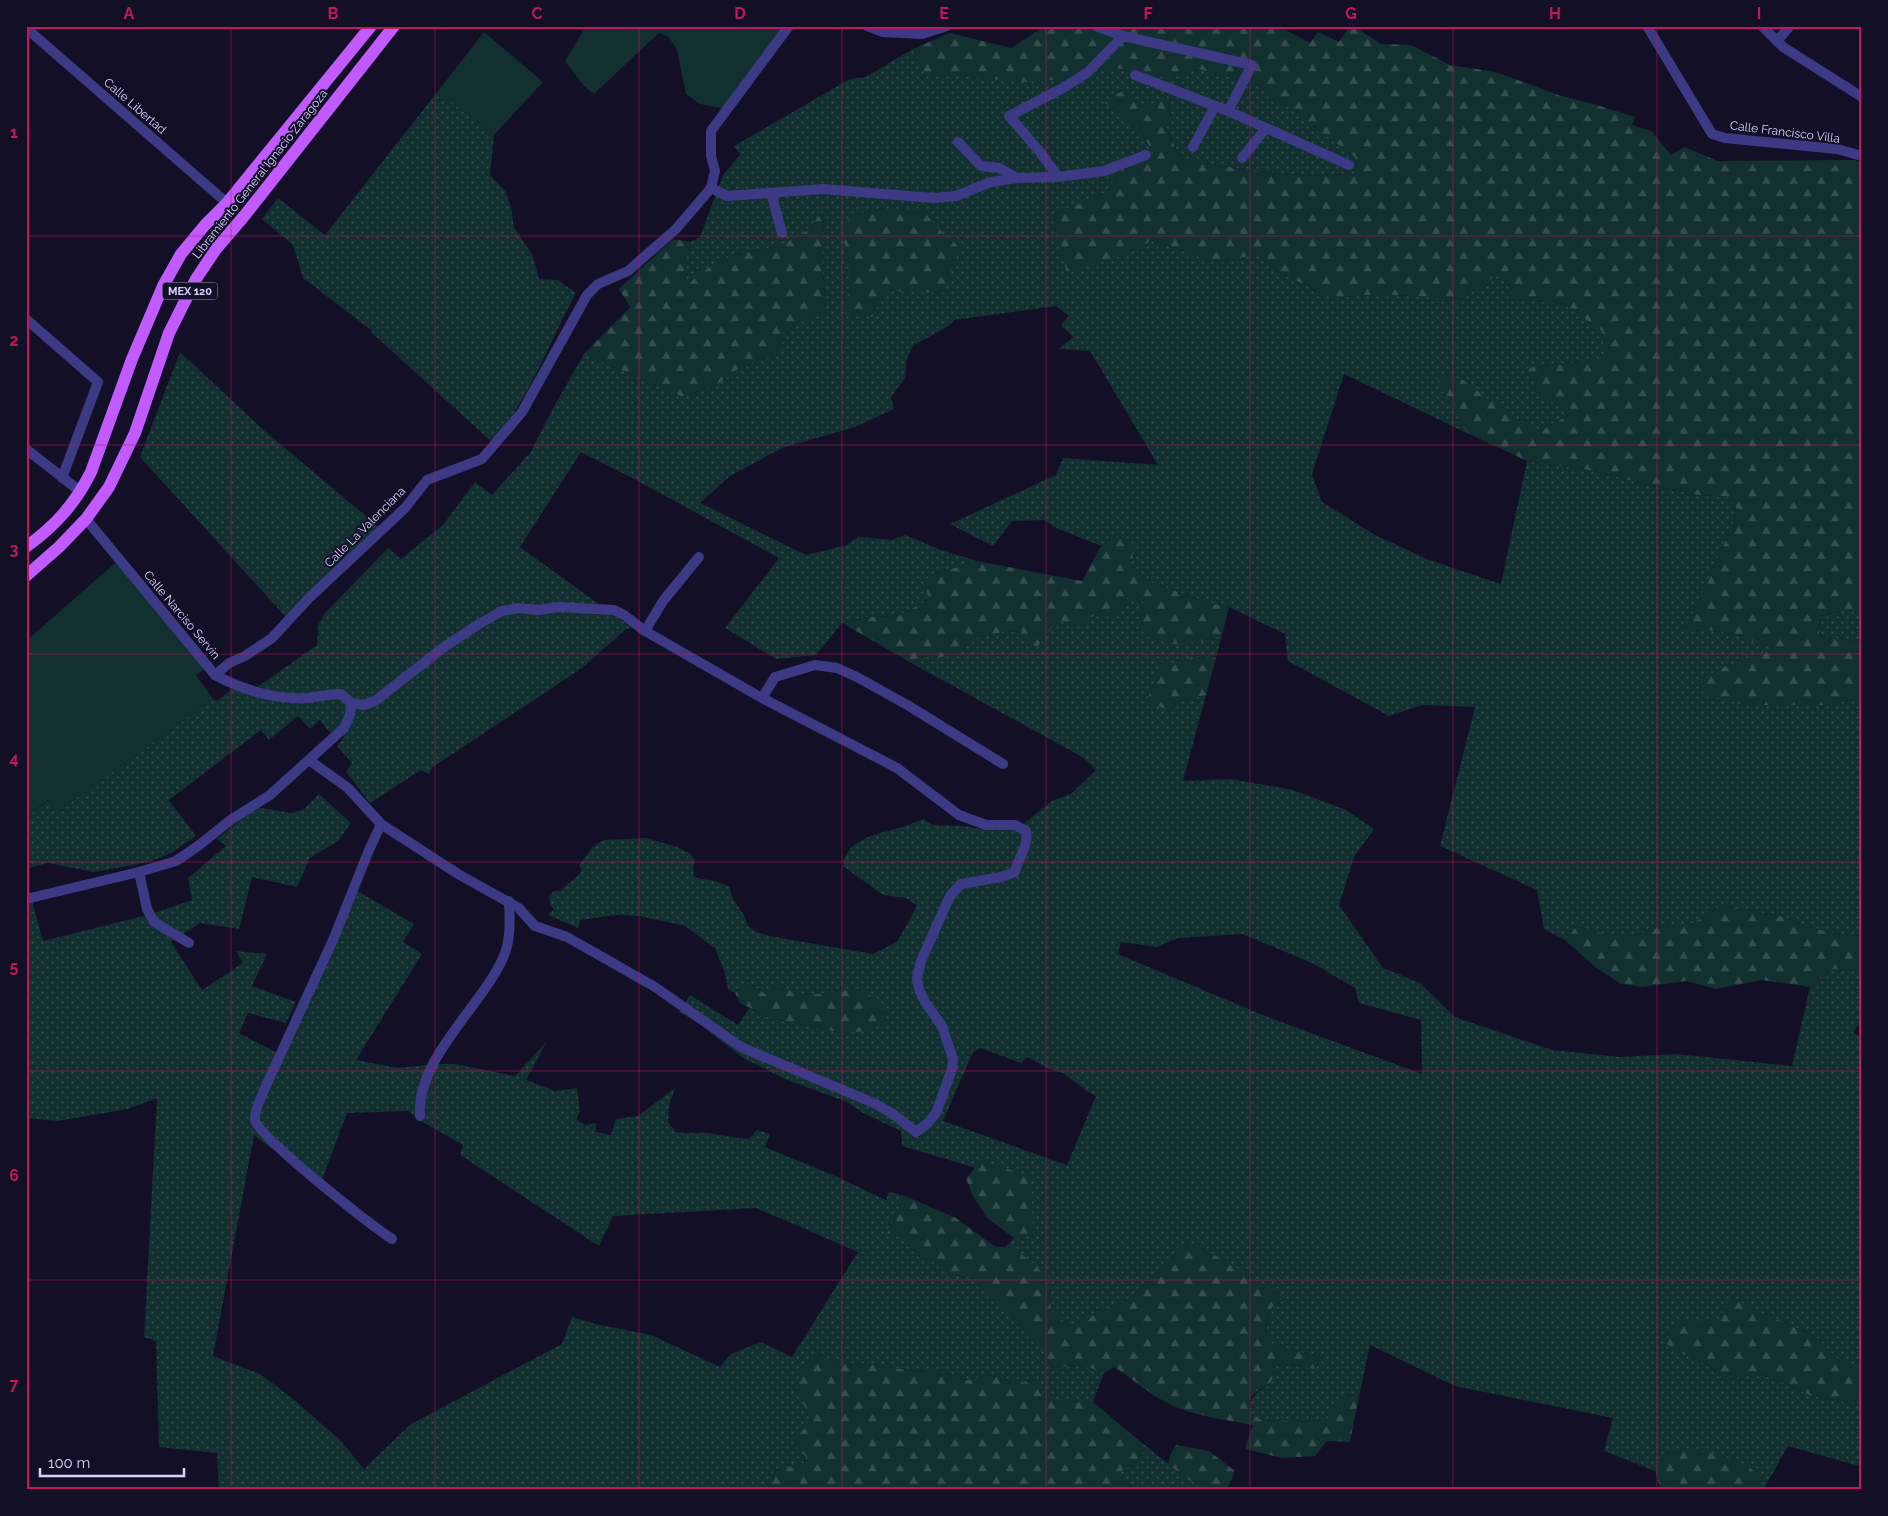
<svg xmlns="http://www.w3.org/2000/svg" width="1888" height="1516" viewBox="0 0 1888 1516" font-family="Raleway,sans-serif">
<defs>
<pattern id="grass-dots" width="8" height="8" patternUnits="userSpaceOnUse" patternTransform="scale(1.25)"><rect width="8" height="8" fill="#12302f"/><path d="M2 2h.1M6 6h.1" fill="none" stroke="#344d4e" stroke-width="1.8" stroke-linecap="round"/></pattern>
<pattern id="forest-firs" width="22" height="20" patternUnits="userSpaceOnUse" patternTransform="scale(1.25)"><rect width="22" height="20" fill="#12302f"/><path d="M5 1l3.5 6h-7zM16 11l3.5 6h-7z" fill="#344d4e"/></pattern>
</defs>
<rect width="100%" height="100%" fill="#130f26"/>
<g fill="url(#grass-dots)" fill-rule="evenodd">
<path d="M 913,49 L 925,75 L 1082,77 L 1112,67 L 1162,79 L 1198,69 L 1257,84 L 1355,157 L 1355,174 L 1307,176 L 1248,170 L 1180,159 L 1166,126 L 1170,112 L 1167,98 L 1146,107 L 1104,101 L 1140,130 L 1155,156 L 1121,170 L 1106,192 L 1051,216 L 1126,254 L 1153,240 L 1219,263 L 1257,254 L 1278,272 L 1333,298 L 1379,294 L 1462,299 L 1500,271 L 1516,299 L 1564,304 L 1602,331 L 1606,362 L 1564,363 L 1528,368 L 1538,391 L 1570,414 L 1538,432 L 1434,372 L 1467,433 L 1344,374 L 1312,474 L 1322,502 L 1375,535 L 1429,560 L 1501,584 L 1527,461 L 1589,470 L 1661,488 L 1699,495 L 1728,497 L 1738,510 L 1721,552 L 1685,631 L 1713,630 L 1741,636 L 1774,649 L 1716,670 L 1785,704 L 1826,705 L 1854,699 L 1862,700 L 1862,935 L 1850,936 L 1810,928 L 1778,915 L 1749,911 L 1723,905 L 1688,926 L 1664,926 L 1635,935 L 1607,935 L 1577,926 L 1565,940 L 1544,929 L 1537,890 L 1440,846 L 1475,707 L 1422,705 L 1389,716 L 1288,661 L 1285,634 L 1229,607 L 1206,602 L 1150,582 L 1131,564 L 1119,537 L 1101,546 L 1054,527 L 1044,520 L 1012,521 L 993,546 L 950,524 L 1056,475 L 1063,458 L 1158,465 L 1090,351 L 1059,349 L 1073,337 L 1061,325 L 1069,316 L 1056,306 L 955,320 L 947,327 L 914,345 L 907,358 L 905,378 L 891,397 L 894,409 L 855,427 L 782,448 L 730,476 L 700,503 L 806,555 L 847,545 L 859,537 L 892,540 L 905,535 L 941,550 L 977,561 L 931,575 L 925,583 L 928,600 L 898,616 L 867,617 L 842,623 L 816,655 L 776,659 L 725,628 L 779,558 L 634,479 L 581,452 L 520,547 L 632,628 L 626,629 L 582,668 L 433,767 L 429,774 L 421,770 L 370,803 L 346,772 L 352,763 L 337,746 L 344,737 L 336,729 L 330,733 L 320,720 L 310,729 L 298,716 L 269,740 L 261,730 L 169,800 L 196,836 L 171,853 L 149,862 L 94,872 L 48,863 L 26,869 L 26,817 L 49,800 L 57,812 L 213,699 L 217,701 L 239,683 L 256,688 L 317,645 L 318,625 L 325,613 L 388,548 L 401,559 L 443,525 L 475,482 L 492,495 L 530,453 L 556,403 L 584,354 L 683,397 L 718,384 L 742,366 L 774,355 L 795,323 L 826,312 L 822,260 L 824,212 L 805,232 L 779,246 L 735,254 L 687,287 L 687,255 L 690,242 L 700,237 L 723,175 L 740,155 L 734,146 L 829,91 L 850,79 L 866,77 Z"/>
<path d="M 438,91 L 494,135 L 490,175 L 505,191 L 511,207 L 514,227 L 533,256 L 539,279 L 558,280 L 576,293 C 549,342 530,399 492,442 L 372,333 L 371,330 L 303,278 L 293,245 L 262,219 L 278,198 L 325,235 Z"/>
<path d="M 180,352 L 267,433 L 379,527 L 285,616 L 140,457 Z"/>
<path d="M 1127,597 L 1144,602 L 1139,622 L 1199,642 L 1222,635 L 1216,658 L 1193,657 L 1177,663 L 1147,701 L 1169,711 L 1178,701 L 1206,695 L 1183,781 L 1231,779 L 1293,790 L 1346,810 L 1374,829 L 1354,857 L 1339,905 L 1383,968 L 1420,983 L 1455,1017 L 1552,1050 L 1620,1057 L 1676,1054 L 1792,1066 L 1810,987 L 1832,969 L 1862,971 L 1862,1020 L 1853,1032 L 1862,1038 L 1862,1369 L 1839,1361 L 1816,1337 L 1783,1322 L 1679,1321 L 1678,1352 L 1704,1363 L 1730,1379 L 1759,1374 L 1787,1384 L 1811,1396 L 1862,1404 L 1862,1467 L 1788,1446 L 1766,1485 L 1750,1467 L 1669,1451 L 1655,1471 L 1604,1451 L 1613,1418 L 1455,1386 L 1370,1345 L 1359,1396 L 1344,1395 L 1326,1422 L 1262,1420 L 1249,1413 C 1251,1395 1255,1393 1270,1384 L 1275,1365 L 1292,1364 L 1314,1369 L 1322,1358 L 1273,1345 L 1266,1334 L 1268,1319 L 1272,1307 L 1286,1298 L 1174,1257 L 1130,1299 L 1069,1326 L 1051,1311 L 1048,1277 L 1015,1248 L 1006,1247 L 1014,1238 L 1033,1235 L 982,1160 L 976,1168 L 902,1146 L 901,1131 L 863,1113 L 847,1102 L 785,1079 L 743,1058 L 699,1023 L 679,1012 L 690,995 L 738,1025 L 749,1008 L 770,1018 L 842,1033 L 854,988 L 827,993 L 805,995 L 776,987 L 767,994 L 748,983 L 735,993 L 728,989 L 725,973 L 715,948 L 685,926 L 640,916 L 616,915 L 580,920 L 578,928 L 548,915 L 554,909 L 550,905 L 549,896 L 554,891 L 560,891 C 568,883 576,879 582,870 L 579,865 L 593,847 L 604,840 L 646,838 L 677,847 L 691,854 L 695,860 C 689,883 698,877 714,881 C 719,882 725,885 730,887 C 731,905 746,910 747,925 L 757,932 L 769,936 L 873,954 L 897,942 L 917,906 L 906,898 L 883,895 L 843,866 C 845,837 884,833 906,826 C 912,824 918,820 924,819 L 932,825 L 965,826 L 987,830 L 1017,829 L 1052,801 L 1072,793 L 1096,770 L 1084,758 L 913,664 L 919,656 L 939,658 L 963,650 L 978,637 L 1003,632 L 1023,631 L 1019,638 L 1057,620 L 1117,613 ZM 1242,934 L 1312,963 L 1355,988 L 1359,1003 L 1421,1020 L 1422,1074 L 1265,1016 L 1118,954 L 1121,942 L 1157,947 L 1178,938 ZM 981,1048 L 1021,1063 L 1027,1057 L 1049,1069 L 1063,1073 L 1085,1090 L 1096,1096 L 1067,1165 L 943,1121 L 973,1052 Z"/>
<path d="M 1841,611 L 1862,612 L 1862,642 L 1819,636 L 1820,616 Z"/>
<path d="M 319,794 L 351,823 L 339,840 L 310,858 L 297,887 L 252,877 L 239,929 L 200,923 L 171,942 L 202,990 L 243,963 L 236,951 L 267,954 L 252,986 L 296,1002 L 286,1023 L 248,1013 L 239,1033 L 281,1055 L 354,889 L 414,924 L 403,942 L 422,954 L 356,1060 L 398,1068 L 434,1064 L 455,1064 L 515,1076 L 547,1041 L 526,1080 L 555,1091 L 577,1088 L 580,1112 L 576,1119 L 585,1125 L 596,1123 L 596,1132 L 611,1135 L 616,1119 L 638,1116 L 675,1088 L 669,1105 L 668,1122 L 676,1132 C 687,1134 697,1132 708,1133 C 722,1135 735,1138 749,1139 L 757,1130 L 770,1134 L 765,1147 L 835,1176 L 886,1200 L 889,1192 L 905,1196 L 887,1234 L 910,1239 L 918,1256 L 942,1265 L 948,1273 L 971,1278 L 990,1290 L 1026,1329 L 1039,1340 L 1047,1353 L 1064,1366 L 1081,1365 L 1104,1373 L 1093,1402 L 1053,1401 L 1042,1392 L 1032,1379 L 1018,1384 L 990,1375 L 968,1380 L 940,1372 L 914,1371 L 868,1364 L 840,1362 L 819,1355 L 800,1397 L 812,1420 L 804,1463 L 773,1472 L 771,1490 L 219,1490 L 217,1453 L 159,1447 L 156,1341 L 144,1337 L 157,1098 L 128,1109 L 58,1121 L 26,1118 L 26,899 L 31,897 L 43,941 L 148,915 L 192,900 L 188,878 L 226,846 L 217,839 L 256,807 L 292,813 L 304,809 ZM 408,1111 L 421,1121 L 463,1145 L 460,1155 L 599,1246 L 613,1216 L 756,1208 L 858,1252 L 792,1357 L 761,1342 L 731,1354 L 720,1367 L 651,1335 L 596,1324 L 572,1317 L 562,1344 L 411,1424 L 364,1469 L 341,1441 L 292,1398 L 260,1374 L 213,1356 L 254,1135 L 320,1185 L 347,1113 Z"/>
<path d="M 1147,1447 L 1190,1481 L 1227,1490 L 1156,1490 L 1142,1487 L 1134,1489 L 1117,1476 L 1124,1468 L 1132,1466 Z"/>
</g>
<g fill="url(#forest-firs)">
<path d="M 1045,26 L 1278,26 L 1310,43 L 1318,32 L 1339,42 L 1350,26 L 1353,26 L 1381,44 L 1411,45 L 1450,65 L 1496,72 L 1561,96 L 1597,105 L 1635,117 L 1632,125 L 1651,131 L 1671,155 L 1684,147 L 1718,161 L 1854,160 L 1862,163 L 1862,612 L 1841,611 L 1820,616 L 1819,636 L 1862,642 L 1862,700 L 1854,699 L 1827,705 L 1743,705 L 1703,693 L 1702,682 L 1716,670 L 1773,649 L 1741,636 L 1713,630 L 1685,631 L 1721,552 L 1738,510 L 1728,497 L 1699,495 L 1661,488 L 1589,470 L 1527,461 L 1467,433 L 1433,371 L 1463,380 L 1504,411 L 1538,432 L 1569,415 L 1538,391 L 1527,368 L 1564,363 L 1606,362 L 1602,331 L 1564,304 L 1516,299 L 1500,272 L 1462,299 L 1379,294 L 1333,298 L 1278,272 L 1257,254 L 1219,263 L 1153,240 L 1126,254 L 1067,273 L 1051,216 L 1106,192 L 1121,170 L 1155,156 L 1140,130 L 1103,101 L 1121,92 L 1146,107 L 1167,97 L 1170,112 L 1166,127 L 1180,159 L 1248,170 L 1307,176 L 1354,174 L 1355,157 L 1257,84 L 1198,69 L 1162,79 L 1112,67 L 1082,77 L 1026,82 L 957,76 L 925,75 L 913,49 L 950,33 L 1011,48 Z"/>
<path d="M 922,209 L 936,226 L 960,248 L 943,293 L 887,291 L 872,317 L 845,315 L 850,278 L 843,232 L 851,213 Z"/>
<path d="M 824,211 L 822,260 L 826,312 L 795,323 L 774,355 L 742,366 L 718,384 L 683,397 L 584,354 L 630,307 L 619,289 L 673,239 L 690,242 L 687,255 L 687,287 L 698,274 L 735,254 L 779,246 L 805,232 Z"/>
<path d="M 1119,537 L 1135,545 L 1131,564 L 1150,582 L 1206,602 L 1229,607 L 1222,635 L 1199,642 L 1175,644 L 1146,637 L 1139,622 L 1144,602 L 1127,597 L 1117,613 L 1089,617 L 1081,629 L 1057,620 L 1037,647 L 1019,638 L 1022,631 L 1003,632 L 978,637 L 963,650 L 939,658 L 919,656 L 913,664 L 842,623 L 867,617 L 898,616 L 928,600 L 925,583 L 931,575 L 977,561 L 1082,581 L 1101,546 Z"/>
<path d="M 1193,657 L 1216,658 L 1206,695 L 1178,701 L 1169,711 L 1147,701 L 1161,662 L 1177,663 Z"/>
<path d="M 1723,905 L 1749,911 L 1778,915 L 1810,928 L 1850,936 L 1862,935 L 1862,971 L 1832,969 L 1810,987 L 1762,980 L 1716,989 L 1686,981 L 1642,987 L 1621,984 L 1594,966 L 1565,940 L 1577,926 L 1607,935 L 1635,935 L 1664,926 L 1688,926 Z"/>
<path d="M 748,983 L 766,994 L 776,987 L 805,995 L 827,993 L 854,988 L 879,1000 L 888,1022 L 869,1031 L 842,1033 L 770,1018 L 740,1003 L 735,993 Z"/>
<path d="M 981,1160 L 1031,1177 L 1033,1235 L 1014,1238 L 987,1218 L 973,1196 L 966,1179 Z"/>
<path d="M 905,1196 L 956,1218 L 994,1246 L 1015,1248 L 1048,1277 L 1051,1311 L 1069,1326 L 1130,1299 L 1174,1257 L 1177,1248 L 1194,1243 L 1286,1298 L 1272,1307 L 1268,1319 L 1266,1334 L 1273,1345 L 1322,1358 L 1314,1369 L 1292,1364 L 1275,1365 C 1274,1394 1258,1382 1250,1400 C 1249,1404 1249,1409 1249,1413 L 1262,1420 L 1325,1422 L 1344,1395 L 1359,1396 L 1350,1442 L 1327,1441 L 1315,1456 L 1282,1458 L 1245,1449 L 1253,1425 C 1223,1419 1189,1416 1162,1400 C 1145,1391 1131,1377 1114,1367 L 1104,1373 C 1090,1368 1073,1360 1059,1369 L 1049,1368 L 1047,1353 L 1039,1340 L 1026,1329 L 990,1291 L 971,1278 L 948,1273 L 942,1265 L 918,1256 L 910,1239 L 887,1234 Z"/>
<path d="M 1733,1300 L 1816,1337 L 1839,1360 L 1862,1369 L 1862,1404 L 1811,1396 L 1787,1384 L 1760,1374 L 1730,1379 L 1704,1363 L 1678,1352 L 1665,1342 L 1679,1321 L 1716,1321 Z"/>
<path d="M 818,1355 L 840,1362 L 868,1364 L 914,1371 L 940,1372 L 968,1380 L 990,1375 L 1018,1384 L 1032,1379 L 1042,1392 L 1053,1401 L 1093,1402 L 1147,1447 L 1132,1466 L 1124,1468 L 1117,1476 L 1134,1489 L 1142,1487 L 1156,1490 L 771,1490 L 773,1472 L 804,1463 L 806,1457 L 792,1442 L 812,1420 C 806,1408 792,1389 799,1376 C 803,1368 813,1361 818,1355 Z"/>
<path d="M 1176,1445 L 1209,1451 L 1235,1471 L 1227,1490 L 1190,1481 L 1168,1464 L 1171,1453 Z"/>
<path d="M 1692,1450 L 1723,1456 L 1750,1467 L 1766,1485 L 1765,1490 L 1661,1490 L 1655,1471 L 1669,1451 Z"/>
</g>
<g fill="#12302f">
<path d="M 586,26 L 789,26 L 727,109 L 700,104 L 686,94 L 677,50 L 668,36 L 659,33 L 594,94 L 584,86 L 565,61 Z"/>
<path d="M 484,32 L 543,82 L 494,135 L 438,91 Z"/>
<path d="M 123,556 L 210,666 L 196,675 L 213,699 L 57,812 L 48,800 L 26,817 L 26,641 Z"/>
</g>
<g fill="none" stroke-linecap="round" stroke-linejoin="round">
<g stroke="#3d3a85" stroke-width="10">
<path d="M 867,26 L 883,32 L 922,34 L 947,26"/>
<path d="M 1096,26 L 1123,36 L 1252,65 L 1228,111"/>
<path d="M 1647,26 L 1712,134 L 1725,138 L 1837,149 L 1862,156"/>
<path d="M 1762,26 L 1783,47 L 1862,97"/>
<path d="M 26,28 L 227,203"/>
<path d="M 1777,41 L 1790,26"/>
<path d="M 1135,75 L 1228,111 L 1349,165"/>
<path d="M 958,142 L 981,166 L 999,168 L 1017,178"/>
<path d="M 1193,147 L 1215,106"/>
<path d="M 1242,158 L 1266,128"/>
<path d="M 1058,177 L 1041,153 L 1009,116 L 1063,88 L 1088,72 L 1123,36"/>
<path d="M 711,188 L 727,196 L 823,189 L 934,198 L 956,196 L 991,182 L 1017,178 L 1058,177 L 1104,171 L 1146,155"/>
<path d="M 771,193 L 782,233"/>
<path d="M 26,319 L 98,382 L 62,478"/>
<path d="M 26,449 L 81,492"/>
<path d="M 645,631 L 663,601 L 699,557"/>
<path d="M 215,675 L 229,663 L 245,656 L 272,638 L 309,598 L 405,508 L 427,480 L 482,459 L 522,412 L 587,295 L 598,284 L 628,271 L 676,229 L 711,188 L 715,171 L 711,156 L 711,131 L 789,26"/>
<path d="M 762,698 L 775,677 L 815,665 L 837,668 L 857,677 L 909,706 L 1003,764"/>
<path d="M 309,760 L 348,788 L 381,824 L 458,874 L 519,908 L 524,914 L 535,926 L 567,937 L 655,987 L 741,1047 L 876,1104 L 893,1114 L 916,1132 L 928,1123 L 936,1113 L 952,1069 L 953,1059 L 942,1026 L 925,1002 L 919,989 L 917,978 L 921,961 L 950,896 L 961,884 L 1001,877 L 1015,872 C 1018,858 1029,846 1026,831 L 1015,825 L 986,825 L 959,815 L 897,768 L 762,698 L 645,631 L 624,615 L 614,610 L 559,607 L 538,610 L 518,608 L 502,611 L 479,624 L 444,647 L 375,701 L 364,705 L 351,703"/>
<path d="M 381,824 L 369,850 L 333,940 L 264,1090 C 261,1099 254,1110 255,1120 C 258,1137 371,1225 392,1239"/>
<path d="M 139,872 L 147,909 L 154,922 L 189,943"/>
<path d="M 26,899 L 139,872 L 176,861 L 198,846 L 232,819 L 270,795 L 344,728 L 350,715 L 351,703 L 341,694 C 329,694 317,697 306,698 C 275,700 241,689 215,675 L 86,519"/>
<path d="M 420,1116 C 416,1059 481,1007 503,958 C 511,940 510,921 509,901"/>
</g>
<g stroke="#c25bff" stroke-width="12">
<path d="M 26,547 C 55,526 75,504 91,472 L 132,359 L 163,286 L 181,254 L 205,225 L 227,203 L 371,26"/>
<path d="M 26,576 L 59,547 L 86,519 L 109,487 L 135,433 L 169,333 L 196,279 L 216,249 L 245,215 L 394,26"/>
</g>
</g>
<path fill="none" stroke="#c2185b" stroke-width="1" stroke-opacity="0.55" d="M 231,26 L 231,1490M 435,26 L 435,1490M 639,26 L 639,1490M 842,26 L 842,1490M 1046,26 L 1046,1490M 1250,26 L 1250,1490M 1453,26 L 1453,1490M 1657,26 L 1657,1490M 26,236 L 1862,236M 26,445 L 1862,445M 26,654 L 1862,654M 26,862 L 1862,862M 26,1071 L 1862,1071M 26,1280 L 1862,1280"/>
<g text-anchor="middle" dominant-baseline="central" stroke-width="4" stroke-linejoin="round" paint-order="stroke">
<rect fill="#130f26" stroke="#9e99be" stroke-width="1" x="162.5" y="282.5" width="55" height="17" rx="4"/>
<g font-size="11" font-weight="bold" fill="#d9d4ff">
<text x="190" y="291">MEX 120</text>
</g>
<g font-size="12" fill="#d9d4ff" stroke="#130f26">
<text transform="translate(135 106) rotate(41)">Calle Libertad</text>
<text transform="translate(1785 132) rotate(7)">Calle Francisco Villa</text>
<text transform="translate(260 174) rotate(-52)">Libramiento General Ignacio Zaragoza</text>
<text transform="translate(365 527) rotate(-45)">Calle La Valenciana</text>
<text transform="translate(182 615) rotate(50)">Calle Narciso Servin</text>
</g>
</g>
<rect width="1888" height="1516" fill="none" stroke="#130f26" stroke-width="55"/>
<path d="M40 1468v8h144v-8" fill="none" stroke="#d9d4ff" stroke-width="2.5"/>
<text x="48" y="1468" font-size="15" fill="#d9d4ff" stroke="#130f26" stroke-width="4" paint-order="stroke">100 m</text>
<rect x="28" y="28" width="1832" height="1460" fill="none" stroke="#c2185b" stroke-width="2"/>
<g font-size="16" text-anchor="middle" font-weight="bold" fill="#c2185b">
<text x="129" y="19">A</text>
<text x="333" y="19">B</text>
<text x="537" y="19">C</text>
<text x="740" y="19">D</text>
<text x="944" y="19">E</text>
<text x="1148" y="19">F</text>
<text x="1351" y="19">G</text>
<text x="1555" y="19">H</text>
<text x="1759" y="19">I</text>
<text x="14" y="138">1</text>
<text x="14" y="346">2</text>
<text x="14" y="555">3</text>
<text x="14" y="764">4</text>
<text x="14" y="972">5</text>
<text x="14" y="1181">6</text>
<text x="14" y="1390">7</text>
</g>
</svg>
